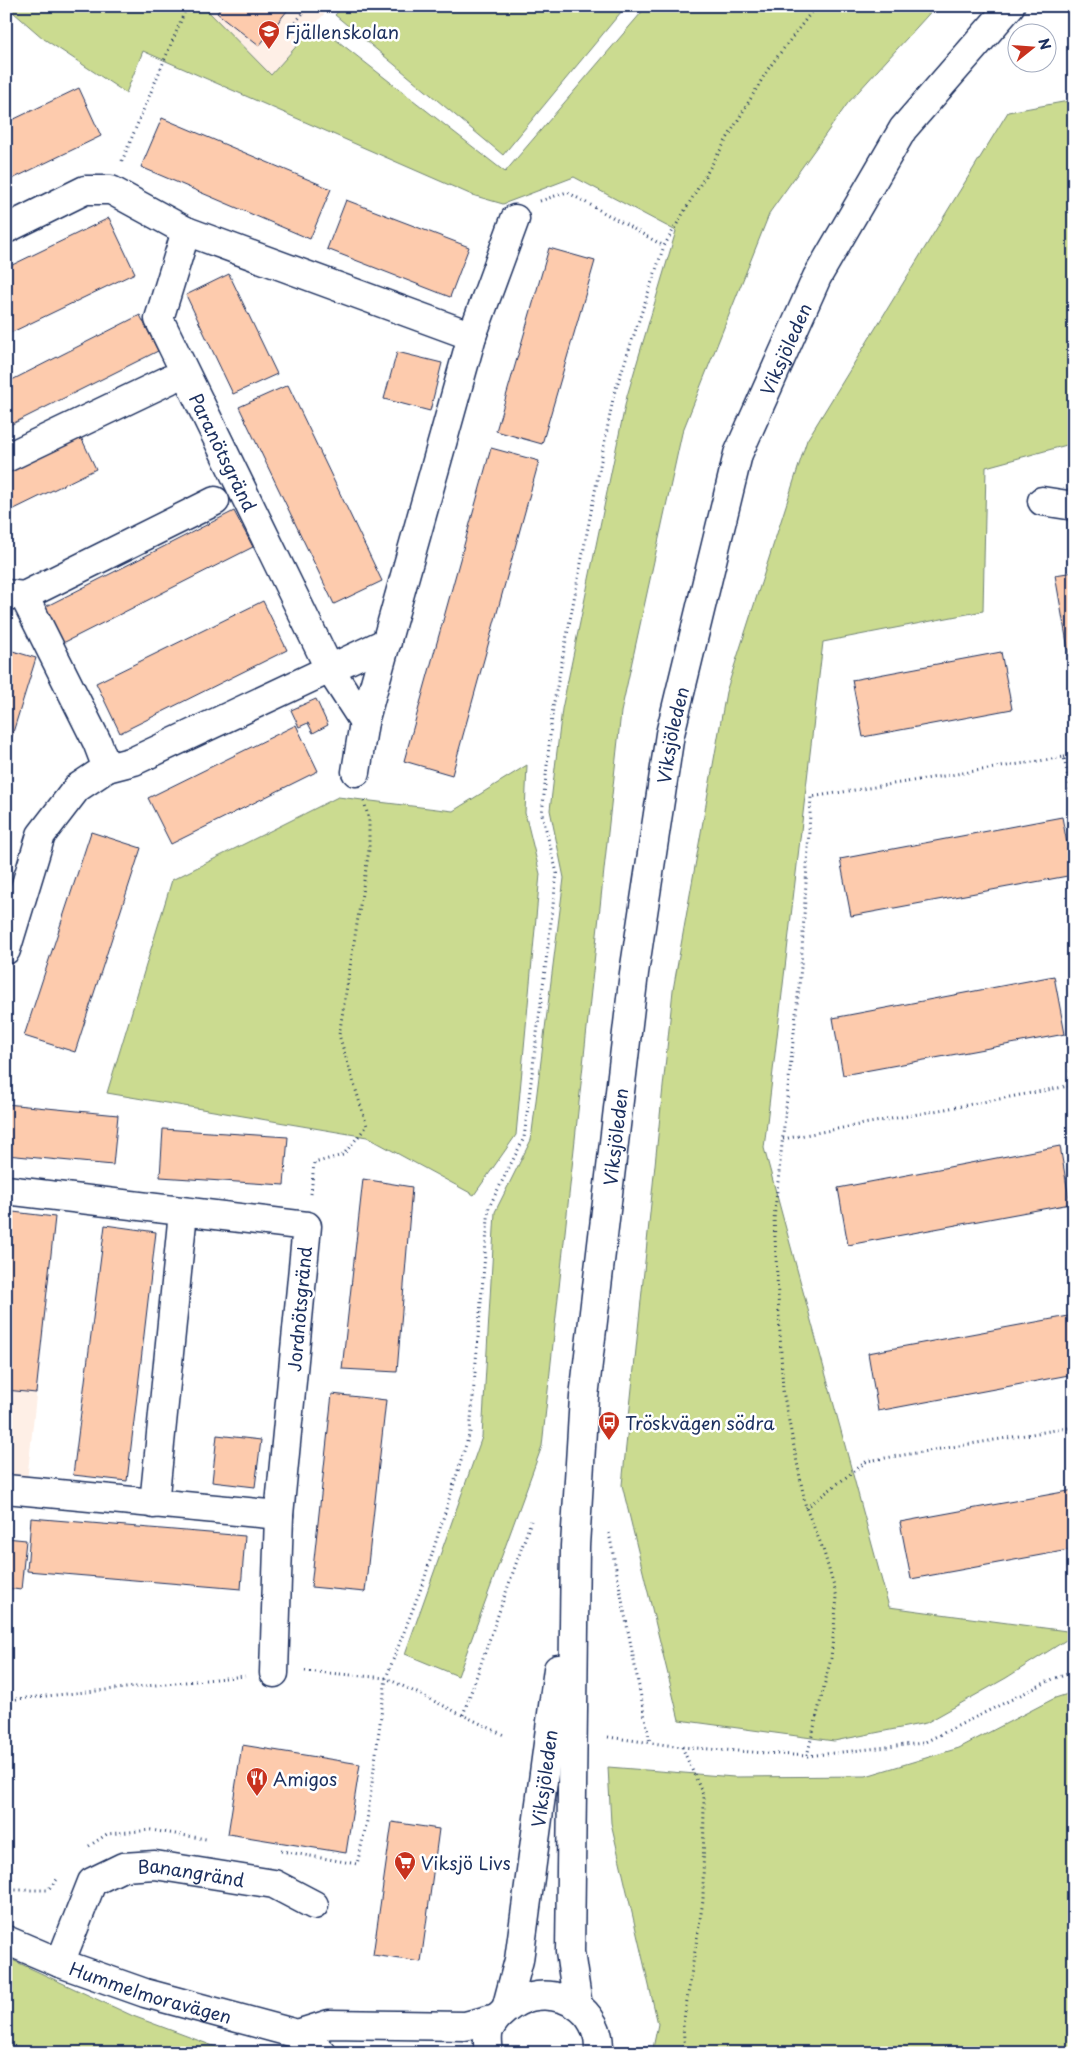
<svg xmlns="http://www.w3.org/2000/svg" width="1080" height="2059" viewBox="0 0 1080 2059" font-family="'Playpen Sans',sans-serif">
<rect width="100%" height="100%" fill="#fff"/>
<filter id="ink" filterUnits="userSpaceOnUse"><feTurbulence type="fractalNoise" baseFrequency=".02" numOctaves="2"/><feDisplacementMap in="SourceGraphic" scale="10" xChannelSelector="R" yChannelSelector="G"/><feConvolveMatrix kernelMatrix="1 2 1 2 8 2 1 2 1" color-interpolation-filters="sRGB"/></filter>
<g filter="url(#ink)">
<g fill="#feefe6">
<path d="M 203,6 L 331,6 L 271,75 Z"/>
<path d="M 6,1212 L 55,1217 L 27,1481 L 6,1479 Z"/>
</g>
<g fill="#cbdb90" stroke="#738577">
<path d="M 6,6 L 203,6 L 271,75 L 316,24 L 505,172 L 647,6 L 936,6 L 848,103 L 770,212 L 682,433 L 621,712 L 542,1446 L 458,1676 L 405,1654 L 482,1437 L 495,1212 L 531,1140 L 564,878 L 550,810 L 562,709 L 627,396 L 676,231 L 574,177 L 503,204 L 472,195 L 143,51 L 126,93 L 44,39 Z"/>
<path d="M 343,6 L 626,6 L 503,155 L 335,15 Z"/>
<path d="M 1074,100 L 1074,443 L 986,467 L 983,611 L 823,642 L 764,1148 L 889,1607 L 1074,1632 L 1074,1635 L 1006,1678 L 926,1723 L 834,1741 L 679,1720 L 622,1485 L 673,990 L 726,692 L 807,440 L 1008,112 Z"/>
<path d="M 527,765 L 525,813 L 540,874 L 516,1135 L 474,1195 L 367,1137 L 107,1093 L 172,880 L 338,797 L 453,811 Z"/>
<path d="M 1074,1692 L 1074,2053 L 652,2053 L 658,2024 L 611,1823 L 608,1767 L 734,1777 L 866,1776 L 959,1748 L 1055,1698 Z"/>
<path d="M 6,1957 L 133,2016 L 232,2053 L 81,2053 L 6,2045 Z"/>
</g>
<g fill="#fdcbad" stroke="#1b2f5e">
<path d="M 222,6 L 291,6 L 259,46 L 217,13 Z"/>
<path d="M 79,88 L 101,136 L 6,182 L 6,123 Z"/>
<path d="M 162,118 L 331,189 L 310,239 L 141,167 Z"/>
<path d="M 346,200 L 469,247 L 450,297 L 327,249 Z"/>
<path d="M 109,218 L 135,273 L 6,335 L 6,268 Z"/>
<path d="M 549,248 L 595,261 L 542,444 L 496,431 Z"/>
<path d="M 229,274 L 277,374 L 233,394 L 186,295 Z"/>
<path d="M 140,315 L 158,351 L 6,427 L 6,383 Z"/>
<path d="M 397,352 L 442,363 L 430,411 L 384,399 Z"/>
<path d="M 288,385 L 382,581 L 334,604 L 239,407 Z"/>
<path d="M 79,433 L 96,469 L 6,513 L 6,469 Z"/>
<path d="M 491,448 L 539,461 L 452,775 L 404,761 Z"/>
<path d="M 234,511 L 253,547 L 61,644 L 43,608 Z"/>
<path d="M 1074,572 L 1074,683 L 1055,575 Z"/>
<path d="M 263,601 L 287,650 L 120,733 L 96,683 Z"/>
<path d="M 6,649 L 36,658 L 6,755 Z"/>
<path d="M 1001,652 L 1012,709 L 863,737 L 852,680 Z"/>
<path d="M 316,699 L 328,725 L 313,733 L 308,723 L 299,727 L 291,710 Z"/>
<path d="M 296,725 L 318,771 L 171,844 L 148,798 Z"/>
<path d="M 1062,817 L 1073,875 L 851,916 L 840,859 Z"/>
<path d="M 91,832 L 141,848 L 75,1052 L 24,1036 Z"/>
<path d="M 1054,976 L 1065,1034 L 843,1075 L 833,1018 Z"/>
<path d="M 6,1104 L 118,1115 L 113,1165 L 6,1155 Z"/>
<path d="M 163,1129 L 288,1137 L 284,1185 L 160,1177 Z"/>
<path d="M 1060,1146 L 1070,1204 L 848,1245 L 838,1188 Z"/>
<path d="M 363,1179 L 412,1187 L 397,1372 L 342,1369 Z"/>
<path d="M 13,1212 L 55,1217 L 36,1393 L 6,1390 L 6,1273 Z"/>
<path d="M 105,1225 L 156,1232 L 127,1481 L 73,1475 Z"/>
<path d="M 1074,1315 L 1074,1374 L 878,1411 L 868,1353 Z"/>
<path d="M 332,1394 L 386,1400 L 365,1592 L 311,1587 Z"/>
<path d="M 217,1435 L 261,1440 L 255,1487 L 212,1482 Z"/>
<path d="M 1074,1490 L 1074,1549 L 911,1579 L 900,1522 Z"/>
<path d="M 31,1518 L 245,1536 L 241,1589 L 27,1571 Z"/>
<path d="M 6,1538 L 26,1540 L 21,1590 L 6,1588 Z"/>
<path d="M 242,1745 L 360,1764 L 346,1853 L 228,1834 Z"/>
<path d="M 392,1822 L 439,1829 L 421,1962 L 373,1955 Z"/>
</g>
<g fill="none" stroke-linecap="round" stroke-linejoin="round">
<g stroke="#1b2f5e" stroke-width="31">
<g id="minor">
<path d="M 6,229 L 85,190 L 111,190 L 186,231 L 472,336"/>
<path id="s1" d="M 186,231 L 159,319 L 329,668 L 364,722"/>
<path d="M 6,458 L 169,380"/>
<path d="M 1042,501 L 1074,506"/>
<path d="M 6,594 L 24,596 L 215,501"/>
<path d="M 24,596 L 97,742 L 107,768 L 134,761 L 387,642"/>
<path d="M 356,772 L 364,722 L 472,336 L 515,219"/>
<path d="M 6,950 L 41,835 L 77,788 L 107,768"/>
<path d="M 6,1190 L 307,1226 L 279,1515 L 274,1673"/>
<path d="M 6,1489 L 279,1515"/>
<path d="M 154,1504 L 183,1212"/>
<path id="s2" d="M 6,1940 L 60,1963 L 145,1993 L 297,2034 L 322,2053"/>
<path id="s3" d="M 60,1963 L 92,1882 L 123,1867 L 155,1865 L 274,1884 L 314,1905"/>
<path d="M 297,2034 L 329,2024 L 465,2026 L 496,2018"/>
</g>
</g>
<g stroke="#1b2f5e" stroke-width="31">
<g id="major">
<path id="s4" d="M 578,2006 L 570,1952 L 575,1546 L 584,1397 L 634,973 L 670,734 L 738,454 L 817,277 L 903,129 L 1010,6"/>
<path id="s5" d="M 506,2009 L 519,1960 L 558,1669"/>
<path d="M 489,2053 C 488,2046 487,2036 489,2030 C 494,2019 503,2011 512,2005 C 544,1984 589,1999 598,2037 C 599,2042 599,2048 599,2053"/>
</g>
</g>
<g stroke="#1b2f5e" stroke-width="3" stroke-dasharray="1 4" stroke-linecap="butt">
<path d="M 289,30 L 309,6"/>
<path d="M 122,161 L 187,6"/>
<path d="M 540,201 L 567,192 L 664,246"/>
<path d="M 1064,757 L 1074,756"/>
<path d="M 1069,1086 L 1074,1127"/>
<path d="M 783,1139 L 1069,1086 L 1074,1038"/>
<path d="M 311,1194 L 314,1163 L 343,1155 L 367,1126 L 339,1035 L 369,850 L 369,820 L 364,801"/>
<path d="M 806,1508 L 867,1461 L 1074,1427"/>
<path d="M 609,1533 L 650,1743"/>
<path d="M 305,1671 L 386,1678 L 504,1735"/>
<path d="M 6,1700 L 245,1676"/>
<path d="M 463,1715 L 531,1521"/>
<path d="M 608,1737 L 682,1747 L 807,1756 L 923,1743 L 1053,1679 L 1074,1672"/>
<path d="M 682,1747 L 704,1797 L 703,1901 L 683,2025 L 685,2053"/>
<path d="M 807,1756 L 831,1658 L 837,1597 L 823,1549 L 806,1508 L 783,1391 L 774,1219 L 801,967 L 811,797 L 1064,757 L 1074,810"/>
<path d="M 89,1846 L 107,1834 L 151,1830 L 206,1839"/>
<path d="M 281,1851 L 357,1864 L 367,1821 L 386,1678 L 423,1583 L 470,1432 L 489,1207 L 524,1138 L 557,873 L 542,814 L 553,707 L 614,394 L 664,246 L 768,69 L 816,6"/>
<path d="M 6,1887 L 15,1890 L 48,1890 L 59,1877"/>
</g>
<use href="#minor" stroke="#fff" stroke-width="28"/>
<use href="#major" stroke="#fff" stroke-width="28"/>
</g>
</g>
<defs>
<g id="school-pin" transform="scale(1.125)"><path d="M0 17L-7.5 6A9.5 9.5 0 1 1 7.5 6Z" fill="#c8321e" stroke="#fff"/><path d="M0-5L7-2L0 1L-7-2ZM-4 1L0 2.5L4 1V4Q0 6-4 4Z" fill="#fff"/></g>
<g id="bus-pin" transform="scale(1.125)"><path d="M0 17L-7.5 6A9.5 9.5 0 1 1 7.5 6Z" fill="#c8321e" stroke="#fff"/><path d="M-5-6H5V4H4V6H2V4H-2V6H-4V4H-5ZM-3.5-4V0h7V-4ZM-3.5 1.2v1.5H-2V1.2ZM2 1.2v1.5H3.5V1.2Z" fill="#fff"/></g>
<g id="restaurant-pin" transform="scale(1.125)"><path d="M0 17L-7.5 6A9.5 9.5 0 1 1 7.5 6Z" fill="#c8321e" stroke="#fff"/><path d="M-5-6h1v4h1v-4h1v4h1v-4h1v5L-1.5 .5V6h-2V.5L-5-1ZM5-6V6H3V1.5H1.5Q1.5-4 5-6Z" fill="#fff"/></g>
<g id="supermarket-pin" transform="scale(1.125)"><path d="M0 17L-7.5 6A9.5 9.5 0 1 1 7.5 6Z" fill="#c8321e" stroke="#fff"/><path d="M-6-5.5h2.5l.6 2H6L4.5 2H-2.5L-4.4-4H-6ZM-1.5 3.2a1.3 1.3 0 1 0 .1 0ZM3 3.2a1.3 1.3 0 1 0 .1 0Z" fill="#fff"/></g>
</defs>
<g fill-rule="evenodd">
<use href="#school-pin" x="269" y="31"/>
<use href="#bus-pin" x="609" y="1422"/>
<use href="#restaurant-pin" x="257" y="1778"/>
<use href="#supermarket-pin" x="405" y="1862"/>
</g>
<g text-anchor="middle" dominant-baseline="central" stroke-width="5" stroke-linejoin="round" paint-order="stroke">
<g font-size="18" fill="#1b2f5e" stroke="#fff" text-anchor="start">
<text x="285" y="31">Fjällenskolan</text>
<text x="625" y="1422">Tröskvägen södra</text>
<text x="273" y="1778">Amigos</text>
<text x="421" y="1862">Viksjö Livs</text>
</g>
<g font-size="18" fill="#1b2f5e" stroke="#fff">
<text stroke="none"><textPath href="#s4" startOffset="1682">Viksjöleden</textPath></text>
<text stroke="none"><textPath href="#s1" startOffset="240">Paranötsgränd</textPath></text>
<text stroke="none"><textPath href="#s4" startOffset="1278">Viksjöleden</textPath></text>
<text stroke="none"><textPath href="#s4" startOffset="872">Viksjöleden</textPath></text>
<text transform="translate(299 1309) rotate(-85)">Jordnötsgränd</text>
<text stroke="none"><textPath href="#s5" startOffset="234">Viksjöleden</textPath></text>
<text stroke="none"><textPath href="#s3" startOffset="190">Banangränd</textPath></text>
<text stroke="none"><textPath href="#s2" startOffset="154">Hummelmoravägen</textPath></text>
</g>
</g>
<rect width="1080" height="2059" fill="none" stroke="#fff" stroke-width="25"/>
<rect x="12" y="12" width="1055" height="2034" fill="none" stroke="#1b2f5e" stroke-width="2" filter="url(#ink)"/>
<g transform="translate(1032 48) rotate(73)"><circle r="24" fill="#ffffff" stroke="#a4acbf"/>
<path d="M0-4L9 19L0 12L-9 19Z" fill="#c8321e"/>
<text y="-8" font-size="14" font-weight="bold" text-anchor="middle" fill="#1b2f5e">N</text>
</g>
</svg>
